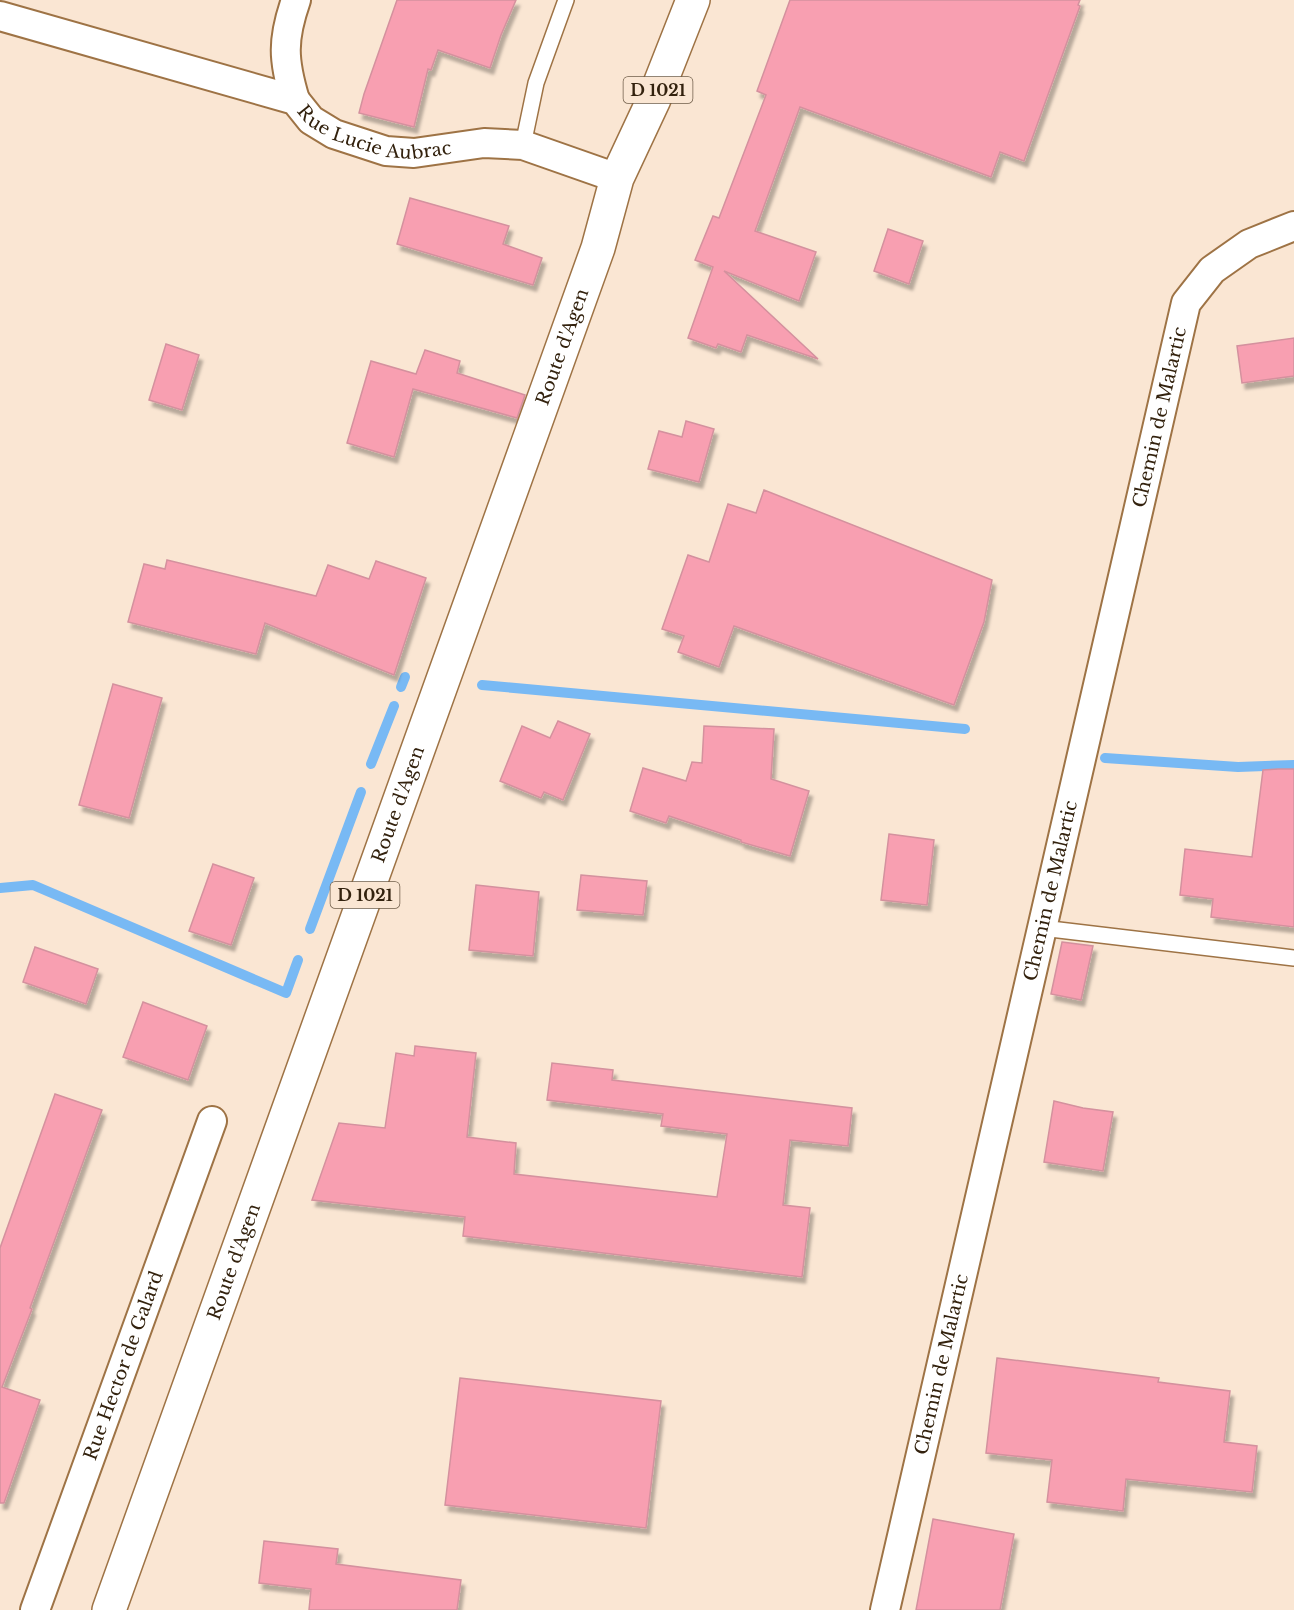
<svg xmlns="http://www.w3.org/2000/svg" width="1294" height="1610" viewBox="0 0 1294 1610" font-family="'Libre Baskerville',serif">
<defs>
<filter id="shadow"><feDropShadow dx="3.5" dy="6" stdDeviation="1.5" flood-color="#0004"/></filter>
</defs>
<rect width="100%" height="100%" fill="#fae6d3"/>
<g fill="none" stroke-linecap="round" stroke-linejoin="round">
<g stroke="#78b9f4" stroke-width="10">
<path d="M 482,685 L 965,729"/>
<path d="M 401,687 L 405,677"/>
<path d="M 1105,758 L 1238,767 L 1294,765"/>
<path d="M 371,764 L 394,706"/>
<path d="M 0,888 L 33,885 L 286,993 L 298,960"/>
<path d="M 310,929 L 361,792"/>
</g>
</g>
<g fill="#f89fb1" stroke="#d4919e" stroke-width="1.5" filter="url(#shadow)">
<path d="M 397,0 L 516,0 L 501,35 L 490,68 L 438,50 L 431,70 L 428,69 L 414,127 L 359,113 L 364,94 Z"/>
<path d="M 790,0 L 1080,0 L 1078,5 L 1080,6 L 1024,161 L 1000,152 L 991,177 L 800,107 L 755,231 L 816,252 L 799,301 L 724,271 L 818,359 L 747,335 L 741,352 L 718,344 L 716,348 L 688,338 L 713,267 L 695,260 L 713,216 L 719,218 L 766,95 L 757,91 Z"/>
<path d="M 410,198 L 509,226 L 503,244 L 542,258 L 533,285 L 397,244 Z"/>
<path d="M 888,229 L 923,241 L 909,284 L 874,271 Z"/>
<path d="M 1294,338 L 1294,376 L 1242,383 L 1237,346 Z"/>
<path d="M 166,344 L 199,355 L 182,410 L 149,400 Z"/>
<path d="M 425,350 L 460,361 L 457,373 L 525,395 L 517,418 L 413,389 L 394,457 L 347,443 L 371,361 L 416,374 Z"/>
<path d="M 686,421 L 714,429 L 699,482 L 648,469 L 659,431 L 682,437 Z"/>
<path d="M 764,490 L 992,580 L 984,622 L 954,705 L 734,626 L 719,667 L 678,652 L 684,636 L 662,629 L 688,555 L 709,562 L 728,504 L 756,513 Z"/>
<path d="M 167,560 L 316,596 L 328,565 L 369,579 L 376,561 L 426,578 L 394,675 L 265,623 L 256,654 L 128,622 L 144,564 L 165,569 Z"/>
<path d="M 113,684 L 162,698 L 129,818 L 79,805 Z"/>
<path d="M 558,721 L 590,734 L 563,800 L 544,792 L 541,798 L 500,781 L 522,726 L 550,738 Z"/>
<path d="M 704,726 L 774,729 L 771,779 L 809,791 L 790,856 L 741,842 L 741,840 L 669,816 L 666,823 L 630,811 L 643,768 L 686,781 L 692,762 L 702,763 Z"/>
<path d="M 1278,769 L 1294,769 L 1294,927 L 1211,917 L 1213,899 L 1180,895 L 1185,849 L 1252,857 L 1263,770 Z"/>
<path d="M 889,834 L 934,840 L 927,905 L 881,900 Z"/>
<path d="M 213,864 L 254,878 L 231,945 L 189,931 Z"/>
<path d="M 581,875 L 647,881 L 643,915 L 577,910 Z"/>
<path d="M 476,885 L 539,892 L 533,956 L 469,950 Z"/>
<path d="M 1062,942 L 1093,946 L 1081,1000 L 1051,994 Z"/>
<path d="M 35,947 L 98,969 L 86,1004 L 23,982 Z"/>
<path d="M 143,1002 L 207,1026 L 188,1080 L 123,1057 Z"/>
<path d="M 415,1046 L 476,1053 L 467,1137 L 516,1143 L 514,1174 L 717,1197 L 727,1134 L 661,1126 L 663,1114 L 547,1100 L 552,1063 L 613,1070 L 612,1080 L 852,1108 L 848,1146 L 790,1140 L 783,1205 L 810,1208 L 802,1277 L 463,1236 L 465,1217 L 312,1200 L 339,1123 L 385,1128 L 396,1053 L 414,1056 Z"/>
<path d="M 55,1094 L 102,1110 L 30,1308 L 32,1309 L 2,1387 L 40,1400 L 4,1503 L 0,1503 L 0,1248 Z"/>
<path d="M 1054,1101 L 1083,1108 L 1113,1112 L 1103,1171 L 1044,1162 Z"/>
<path d="M 997,1358 L 1159,1378 L 1158,1382 L 1230,1391 L 1224,1442 L 1257,1446 L 1252,1492 L 1126,1479 L 1123,1511 L 1047,1502 L 1052,1460 L 986,1453 Z"/>
<path d="M 460,1378 L 661,1401 L 646,1528 L 445,1505 Z"/>
<path d="M 933,1519 L 1014,1534 L 1000,1610 L 916,1610 Z"/>
<path d="M 264,1541 L 338,1549 L 336,1564 L 461,1580 L 457,1610 L 309,1610 L 311,1589 L 259,1583 Z"/>
</g>
<g fill="none" stroke-linecap="round" stroke-linejoin="round">
<g stroke="#9e7345" stroke-width="18">
<g id="lane">
<path d="M 523,145 L 536,83 L 566,0"/>
<path d="M 1042,928 L 1294,958"/>
</g>
</g>
<g stroke="#9e7345" stroke-width="32">
<g id="street">
<path id="s1" d="M 0,16 L 295,100 L 311,120 L 334,134 L 386,151 L 414,153 L 484,143 L 523,145 L 617,178"/>
<path d="M 295,100 C 283,60 282,40 296,0"/>
<path id="s2" d="M 35,1610 L 212,1121"/>
<path id="s3" d="M 885,1610 L 1186,303 L 1212,270 L 1249,244 L 1294,226"/>
</g>
</g>
<g stroke="#9e7345" stroke-width="36">
<g id="primary">
<path id="s4" d="M 109,1610 L 598,248 L 617,178 L 654,99 L 693,0"/>
</g>
</g>
<use href="#lane" stroke="#fff" stroke-width="15"/>
<use href="#street" stroke="#fff" stroke-width="28"/>
<use href="#primary" stroke="#fff" stroke-width="33"/>
</g>
<g text-anchor="middle" dominant-baseline="central" stroke-width="6" stroke-linejoin="round" paint-order="stroke">
<g fill="#fae6d3" stroke="#6f5d49" stroke-width="1.5">
<rect x="623.5" y="77" width="69" height="26" rx="4.5"/>
<rect x="330.5" y="882" width="69" height="26" rx="4.5"/>
</g>
<g font-size="16" font-weight="bold" fill="#33220e">
<text x="658" y="90">D 1021</text>
<text x="365" y="895">D 1021</text>
</g>
<g font-size="18" fill="#33220e" stroke="#fae6d3">
<text stroke="none"><textPath href="#s1" startOffset="398">Rue Lucie Aubrac</textPath></text>
<text stroke="none"><textPath href="#s4" startOffset="1342">Route d'Agen</textPath></text>
<text stroke="none"><textPath href="#s3" startOffset="1224">Chemin de Malartic</textPath></text>
<text stroke="none"><textPath href="#s4" startOffset="856">Route d'Agen</textPath></text>
<text stroke="none"><textPath href="#s3" startOffset="738">Chemin de Malartic</textPath></text>
<text stroke="none"><textPath href="#s4" startOffset="370">Route d'Agen</textPath></text>
<text stroke="none"><textPath href="#s3" startOffset="252">Chemin de Malartic</textPath></text>
<text stroke="none"><textPath href="#s2" startOffset="260">Rue Hector de Galard</textPath></text>
</g>
</g>
</svg>
